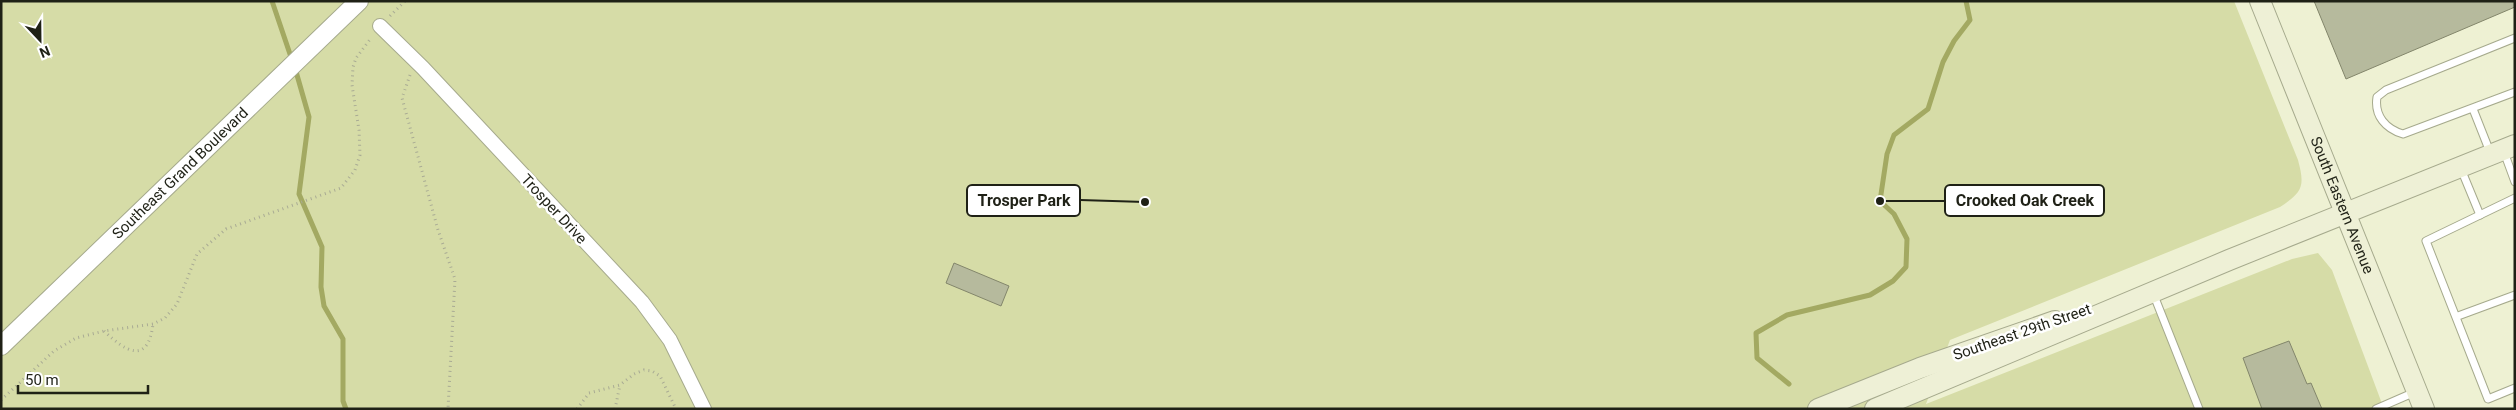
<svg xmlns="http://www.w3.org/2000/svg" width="2516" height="410" viewBox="0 0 2516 410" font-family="Roboto,sans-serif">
<rect width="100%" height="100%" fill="#eef1d3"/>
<path fill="#d6dca7" d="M 1,1 L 2234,1 L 2298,160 C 2305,186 2303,192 2280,207 L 1950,340 L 1926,404 L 2292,259 L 2318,253 L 2332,270 L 2384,409 L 1,409 Z"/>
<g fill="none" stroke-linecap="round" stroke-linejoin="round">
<g stroke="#a3a962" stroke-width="5">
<path d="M 272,1 L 292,60"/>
<path d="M 295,68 L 309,117 L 299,194 L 322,247 L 321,287 L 324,306 L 343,339 L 343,401 L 346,409"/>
<path d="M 1789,384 L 1757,358 L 1756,333 L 1787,315 L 1870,295 L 1893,281 L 1906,267 L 1907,239 L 1894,214 L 1880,201 L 1887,154 L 1894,135 L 1928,109 L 1943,62 L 1954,41 L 1970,20 L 1966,1"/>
</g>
</g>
<g fill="#b6ba9d" stroke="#83866b">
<path d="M 2314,1 L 2515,1 L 2515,7 L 2346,79 Z"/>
<path d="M 954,263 L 1009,286 L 1001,306 L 946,283 Z"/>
<path d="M 2289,341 L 2307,384 L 2311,383 L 2322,409 L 2262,409 L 2243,358 Z"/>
</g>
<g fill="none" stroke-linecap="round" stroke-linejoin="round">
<g stroke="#a6aa8d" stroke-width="9">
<g id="service">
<path d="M 2515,38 L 2386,90 L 2377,97 C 2374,116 2386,129 2403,134 L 2515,92"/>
<path d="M 2473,109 L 2490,152"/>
<path d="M 2504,152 L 2515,182"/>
<path d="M 2461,169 L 2480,215"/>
<path d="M 2515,198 L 2426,241 L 2488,399 L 2515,388"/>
<path d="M 2153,293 L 2199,409"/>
<path d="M 2458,316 L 2515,295"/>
<path d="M 2376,409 L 2415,392"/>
</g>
</g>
<g stroke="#a6aa8d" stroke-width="16">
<path id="minor" d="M 380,26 L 423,68 L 642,302 L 670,340 L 704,409"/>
</g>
<g stroke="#a6aa8d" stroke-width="20">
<g id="tertiary">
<path id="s1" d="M 1,346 L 359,1"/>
</g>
</g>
<g stroke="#a6aa8d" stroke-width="22">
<g id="secondary">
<path id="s2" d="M 2260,1 L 2424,409"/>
<path d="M 1818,409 L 1920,368 L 2055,321"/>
<path d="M 1875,409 L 2229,260 L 2515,145"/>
</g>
</g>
<g stroke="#a9ab94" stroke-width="3" stroke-dasharray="1 4" stroke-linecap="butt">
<path d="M 390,16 L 405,1"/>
<path d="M 410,75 L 402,98 L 438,230 L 455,279 L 448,409"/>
<path d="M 104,331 C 126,352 148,365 153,324"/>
<path d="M 1,400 L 54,351 L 76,338 L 104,331 L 153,324 L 165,318 L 177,304 L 197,254 L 226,229 L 341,188 L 355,170 L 360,155 L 359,130 L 352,85 L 353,67 L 356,58 L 371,38"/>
<path d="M 577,409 L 589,393 L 620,385 L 634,374 L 644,370 L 652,371 L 660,376 L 676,409"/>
<path d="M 615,409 L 620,385"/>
</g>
<use href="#service" stroke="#fff" stroke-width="7"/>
<use href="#minor" stroke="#fff" stroke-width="14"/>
<use href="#tertiary" stroke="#fff" stroke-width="18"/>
<use href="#secondary" stroke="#eef0d6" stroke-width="20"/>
</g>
<g text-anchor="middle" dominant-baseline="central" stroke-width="5" stroke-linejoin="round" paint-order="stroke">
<g font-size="15" fill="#1f2116" stroke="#fff">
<text stroke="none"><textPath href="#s1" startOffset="249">Southeast Grand Boulevard</textPath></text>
<text stroke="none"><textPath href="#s2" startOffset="220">South Eastern Avenue</textPath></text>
<text transform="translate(554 209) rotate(47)">Trosper Drive</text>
<text transform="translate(2022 332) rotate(-19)">Southeast 29th Street</text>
</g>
</g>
<path fill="none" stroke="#1f2116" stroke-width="2" d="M1145 202L1080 200M1880 201L1945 201"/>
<g fill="#1f2116" stroke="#fff" stroke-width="2">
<circle cx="1145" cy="202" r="5"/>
<circle cx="1880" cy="201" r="5"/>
</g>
<g fill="#fff" stroke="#1f2116" stroke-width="2">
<rect x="967" y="185" width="113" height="31" rx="5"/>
<rect x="1945" y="185" width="159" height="31" rx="5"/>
</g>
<g font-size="16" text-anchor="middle" font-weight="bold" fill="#1f2116">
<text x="1024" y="206">Trosper Park</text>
<text x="2025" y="206">Crooked Oak Creek</text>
</g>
<rect width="2516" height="410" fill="none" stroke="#1f2116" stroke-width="5"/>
<g transform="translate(40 40) rotate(158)" stroke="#ffffff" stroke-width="4" paint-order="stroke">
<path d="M0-4L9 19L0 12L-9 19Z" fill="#1f2116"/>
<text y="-8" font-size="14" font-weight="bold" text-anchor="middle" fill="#1f2116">N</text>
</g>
<path d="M18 385v8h130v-8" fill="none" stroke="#1f2116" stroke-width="2.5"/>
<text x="25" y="385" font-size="15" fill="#1f2116" stroke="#ffffff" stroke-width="4" paint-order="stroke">50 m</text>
</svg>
